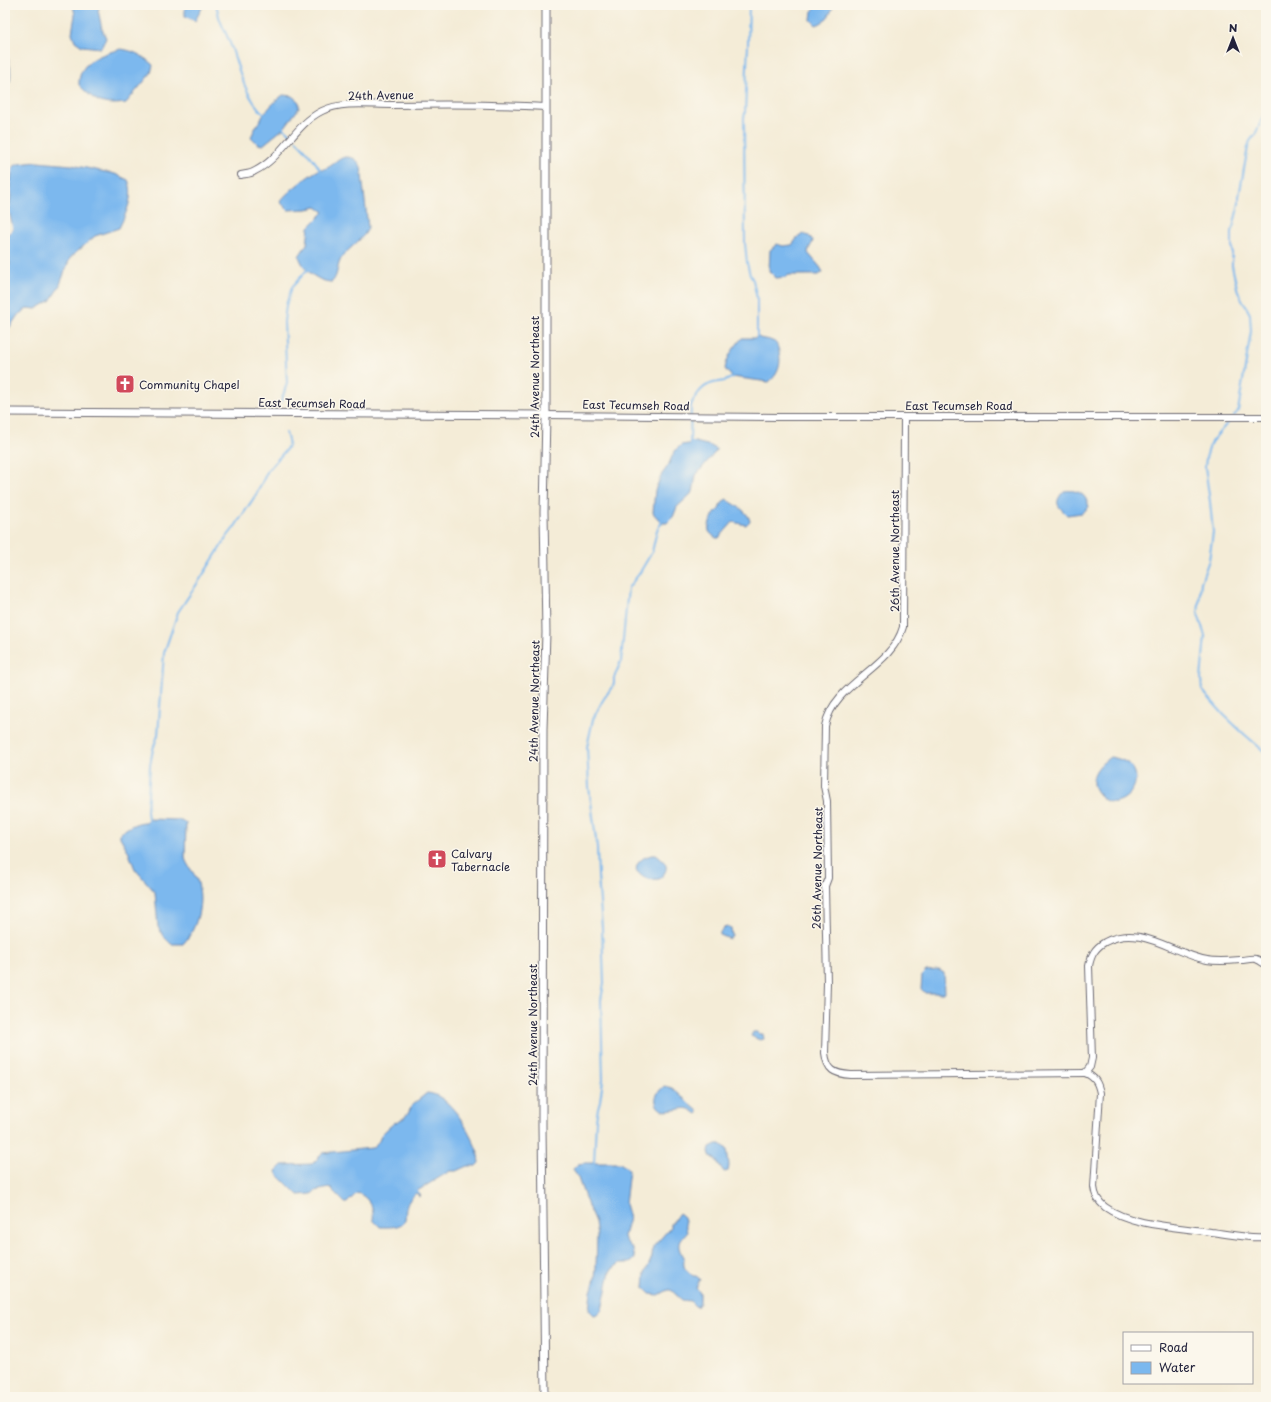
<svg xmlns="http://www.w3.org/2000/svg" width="1271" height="1402" viewBox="0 0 1271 1402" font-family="'Playpen Sans',sans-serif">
<rect width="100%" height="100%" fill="#fbf7ec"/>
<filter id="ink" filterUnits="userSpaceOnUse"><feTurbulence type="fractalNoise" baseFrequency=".025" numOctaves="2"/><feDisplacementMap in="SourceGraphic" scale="8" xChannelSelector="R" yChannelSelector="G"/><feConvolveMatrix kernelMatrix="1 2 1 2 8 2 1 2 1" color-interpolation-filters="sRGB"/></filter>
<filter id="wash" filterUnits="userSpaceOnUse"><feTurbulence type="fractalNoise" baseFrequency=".012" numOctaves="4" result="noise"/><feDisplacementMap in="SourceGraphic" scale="16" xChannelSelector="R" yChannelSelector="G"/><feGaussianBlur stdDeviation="0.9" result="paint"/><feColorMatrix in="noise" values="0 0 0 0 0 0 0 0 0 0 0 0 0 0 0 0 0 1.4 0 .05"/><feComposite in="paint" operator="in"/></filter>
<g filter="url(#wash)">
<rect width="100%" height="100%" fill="#f4ecd7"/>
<g fill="#7bb8ee" stroke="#4e6d94">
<path d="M 73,5 L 101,5 L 98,10 L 102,29 L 106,38 L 101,48 L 82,46 L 75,41 L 72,33 L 75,15 Z"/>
<path d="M 185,5 L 203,5 L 203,6 L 195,21 L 185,16 Z"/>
<path d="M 818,5 L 831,5 L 833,6 C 831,15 824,23 816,25 L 811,20 L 812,11 Z"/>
<path d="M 121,49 C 135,51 143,56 153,65 L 151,73 L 126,103 C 101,106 96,102 79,85 C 78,61 102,54 121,49 Z"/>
<path d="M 5,51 C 9,61 12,70 10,81 L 7,85 L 5,84 Z"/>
<path d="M 283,95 L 292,96 L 299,102 L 299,108 L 284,128 L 263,145 L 258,144 L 251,137 C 258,121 269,105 283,95 Z"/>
<path d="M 345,157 C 354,157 358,160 361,167 L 368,227 C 367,236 349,248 343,256 C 336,264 339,275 332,282 C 318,282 303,270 299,256 L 307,244 L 309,227 L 324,212 L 317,207 L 307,209 L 288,210 L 280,202 C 283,195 314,171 321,169 C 322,169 323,170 324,169 C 332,167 337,159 345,157 Z"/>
<path d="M 37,162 L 72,165 L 115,174 L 128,180 C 135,195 126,214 119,228 L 95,236 L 70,258 L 59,287 L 50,301 L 36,309 L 28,308 L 18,315 L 5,334 L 5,270 L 10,264 L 6,247 L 7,235 L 13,229 L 9,211 L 11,194 L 10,186 L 13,167 L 18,164 Z"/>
<path d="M 802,234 L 809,236 L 813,240 C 813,245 808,247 808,253 L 820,267 L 823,272 L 819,275 L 789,275 L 786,277 L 776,278 L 769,271 L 770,250 L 777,244 L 783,246 L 792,245 L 798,237 Z"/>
<path d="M 758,337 C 762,340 767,338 772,341 C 776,342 777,345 778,348 C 782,361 780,373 769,382 L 732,377 L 725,369 C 727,356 734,348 742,338 L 755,338 Z"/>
<path d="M 691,441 L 711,446 L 717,450 L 696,475 L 693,492 L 677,507 L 673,517 L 667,523 L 662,523 L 653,513 L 655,490 L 662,474 L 668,466 L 674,452 L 681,445 L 688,444 Z"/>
<path d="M 1064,491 C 1078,489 1086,494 1089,507 L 1082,513 L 1067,515 C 1058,506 1053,503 1064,491 Z"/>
<path d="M 726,499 C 734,504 748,511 750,521 L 746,525 L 733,522 L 719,538 L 716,538 C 714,536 710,534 709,531 C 707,524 715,512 720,508 L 720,506 Z"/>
<path d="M 1110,757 C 1162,765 1123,819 1101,797 C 1097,793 1094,789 1093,784 C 1092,771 1101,764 1110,757 Z"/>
<path d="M 148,819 L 181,820 L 186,823 L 185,858 C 187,866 194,872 197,880 C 204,901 198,928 183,944 L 171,944 L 163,936 L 158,927 L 155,892 L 135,869 L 128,851 L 120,837 L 120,834 C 126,828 136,822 146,822 Z"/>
<path d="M 652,855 C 657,855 658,856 661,859 C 670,866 666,873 659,879 C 648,880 643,879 636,870 C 637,861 643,857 652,855 Z"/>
<path d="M 726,926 L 731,928 L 732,936 L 730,939 L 720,935 L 720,932 Z"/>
<path d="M 939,970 L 944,973 L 945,992 L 943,993 L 925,993 L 921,989 L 922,975 L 926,971 Z"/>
<path d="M 753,1032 L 757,1032 L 759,1034 L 763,1034 L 764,1039 L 760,1040 L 751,1036 Z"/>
<path d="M 664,1086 L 672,1088 L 699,1112 L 697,1114 C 695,1113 692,1110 689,1109 C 680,1106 663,1117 657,1105 C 653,1097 659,1091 664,1086 Z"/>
<path d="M 427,1093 C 450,1094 470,1132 477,1150 C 479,1154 478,1159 479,1163 L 476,1166 L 467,1166 L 456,1171 L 450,1171 L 417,1191 L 421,1196 L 420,1197 L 416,1193 C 405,1204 406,1206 405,1221 C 399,1228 390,1227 380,1227 L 373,1220 C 375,1209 368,1196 357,1193 L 347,1203 L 345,1203 L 330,1188 L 315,1191 L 312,1194 L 298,1195 L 277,1174 L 276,1171 L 282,1165 L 312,1164 L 323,1153 L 372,1148 L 379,1141 L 381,1135 L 385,1131 L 394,1123 L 404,1118 L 409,1112 L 412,1105 Z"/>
<path d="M 716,1144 L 721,1144 L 727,1149 L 729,1166 L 728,1171 L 724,1172 L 716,1160 L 710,1156 L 709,1151 L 710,1147 Z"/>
<path d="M 584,1163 L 620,1163 L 629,1170 L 625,1204 L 629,1218 L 624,1236 L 625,1240 L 633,1250 L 635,1259 L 630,1263 L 620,1263 L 610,1271 L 602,1310 L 598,1314 L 594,1315 L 589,1310 L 591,1292 L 595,1279 L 596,1267 L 597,1236 L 595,1222 L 588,1206 L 578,1178 L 573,1169 L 578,1164 Z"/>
<path d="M 679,1213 L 684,1217 L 687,1232 C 678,1242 676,1244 683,1257 C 685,1260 683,1263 684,1266 C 685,1270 690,1273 693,1276 L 696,1276 L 700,1279 L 696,1288 L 700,1293 L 700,1304 L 696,1307 L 690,1301 L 682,1300 L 671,1290 L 668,1290 L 659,1295 L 650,1294 L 644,1288 L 645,1274 L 652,1257 L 653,1247 L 671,1227 L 671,1224 Z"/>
</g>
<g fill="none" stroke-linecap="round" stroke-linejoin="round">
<g stroke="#7bb8ee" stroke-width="2">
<path d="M 216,5 C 218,10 218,15 220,20 C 223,28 227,35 230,43 C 238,66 245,98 265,115"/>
<path d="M 749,5 L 748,44 L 745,113 L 744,117 L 745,244 L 747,263 L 750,275 L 753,280 L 757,299 L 757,337"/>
<path d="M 281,126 L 290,134"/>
<path d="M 296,140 C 306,150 314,159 321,171"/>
<path d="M 281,402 L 287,383 L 284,322 L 286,305 L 292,287 L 307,270 L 309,270"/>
<path d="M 1234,416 L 1238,411 L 1251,331 L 1250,314 L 1238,292 L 1232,266 L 1232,232 L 1239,203 L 1239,196 L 1248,147 L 1250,141 L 1255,135 L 1266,110"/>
<path d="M 1231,419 L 1211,442 L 1206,458 L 1205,467 L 1210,502 L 1213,532 L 1209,560 L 1201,582 L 1198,614 L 1205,636 L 1201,679 L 1202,690 L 1224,715 L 1243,733 L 1266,753"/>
<path d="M 690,442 L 691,405 C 694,398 701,388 708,385 C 717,380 727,384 734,375"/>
<path d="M 148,819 L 147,811 L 150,765 L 153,749 L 158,735 L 164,653 L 178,612 L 201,578 L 227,537 L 234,528 L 257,493 L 268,470 L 285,451 L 289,444 L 286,433"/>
<path d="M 594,1163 L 596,1120 L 598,1108 L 600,1101 L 603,1080 L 601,1000 L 604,983 L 602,928 L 598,876 L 597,847 L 589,787 L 587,747 L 593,719 L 603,700 L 614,684 L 614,678 L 621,661 L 628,588 L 639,574 L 652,552 L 657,530 L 662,522"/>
</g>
</g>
</g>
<g filter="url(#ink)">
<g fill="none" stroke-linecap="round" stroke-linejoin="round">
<g stroke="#6c6972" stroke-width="8">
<g id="minor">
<path d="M 241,175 C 245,174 251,174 255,171 C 282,158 295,124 322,111 C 343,101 369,105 391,105 C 443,104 495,104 546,107"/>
<path d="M 546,415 L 779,417 L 1266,417"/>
<path d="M 904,417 L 903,627 C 891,669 834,682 825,726 L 824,786 L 827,801 L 828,878 L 825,886 L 827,983 L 825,1053 C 827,1070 834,1074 851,1075 L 1085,1073"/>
<path d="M 1266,965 C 1263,963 1260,960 1256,959 C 1251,958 1245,960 1241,960 C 1229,961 1218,962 1207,960 C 1173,954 1140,923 1105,942 C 1095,948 1091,955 1089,966 L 1092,1058 L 1090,1067 L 1085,1073 C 1095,1077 1098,1083 1100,1093 L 1094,1187 C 1095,1196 1098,1201 1105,1207 C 1131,1226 1180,1227 1211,1232 C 1229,1234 1248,1239 1266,1237"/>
</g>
</g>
<g stroke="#6c6972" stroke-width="9">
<g id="tertiary">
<path d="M 5,412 L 546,415"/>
<path d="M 545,1397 L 542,1125 L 543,729 L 546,633 L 544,512 L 546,415 L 546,5"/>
</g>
</g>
<use href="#minor" stroke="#fff" stroke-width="6"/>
<use href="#tertiary" stroke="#fff" stroke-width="7"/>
</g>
</g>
<defs>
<g id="church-square" transform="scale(1)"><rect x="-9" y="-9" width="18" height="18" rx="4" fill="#d1495b" stroke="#fbf7ec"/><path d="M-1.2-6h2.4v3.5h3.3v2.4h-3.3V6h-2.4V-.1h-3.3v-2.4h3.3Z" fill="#fff"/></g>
</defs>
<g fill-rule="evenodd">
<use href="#church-square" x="125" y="384"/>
<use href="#church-square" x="437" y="859"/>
</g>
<g text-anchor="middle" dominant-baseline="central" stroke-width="3" stroke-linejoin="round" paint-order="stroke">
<g font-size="11" fill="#22223b" stroke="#fbf7ec">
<text transform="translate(381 95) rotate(-1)">24th Avenue</text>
<text transform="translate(534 377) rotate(-90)">24th Avenue Northeast</text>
<text transform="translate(312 403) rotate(1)">East Tecumseh Road</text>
<text transform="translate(636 405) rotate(1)">East Tecumseh Road</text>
<text x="959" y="405">East Tecumseh Road</text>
<text transform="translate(894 551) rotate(-90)">26th Avenue Northeast</text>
<text transform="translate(534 701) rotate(-89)">24th Avenue Northeast</text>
<text transform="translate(817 868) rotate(-89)">26th Avenue Northeast</text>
<text transform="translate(532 1025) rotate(-90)">24th Avenue Northeast</text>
</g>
<g font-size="11" fill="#22223b" stroke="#fbf7ec" text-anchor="start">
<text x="139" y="384">Community Chapel</text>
<text x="451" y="853">Calvary<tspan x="451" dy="13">Tabernacle</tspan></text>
</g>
</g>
<rect width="1271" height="1402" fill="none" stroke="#fbf7ec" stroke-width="20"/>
<rect x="1123" y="1332" width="130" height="52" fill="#fbf7ec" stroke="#a4a2a5"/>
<rect x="1131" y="1345" width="20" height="6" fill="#ffffff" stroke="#a4a2a5"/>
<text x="1159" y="1352" font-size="12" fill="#22223b">Road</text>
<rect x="1131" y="1362" width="20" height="12" fill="#7bb8ee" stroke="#a4a2a5"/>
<text x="1159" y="1372" font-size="12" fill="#22223b">Water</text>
<g transform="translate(1233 38)" stroke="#fbf7ec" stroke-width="3" paint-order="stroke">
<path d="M0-3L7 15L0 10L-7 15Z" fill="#22223b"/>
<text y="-6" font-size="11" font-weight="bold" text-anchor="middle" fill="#22223b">N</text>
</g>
</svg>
